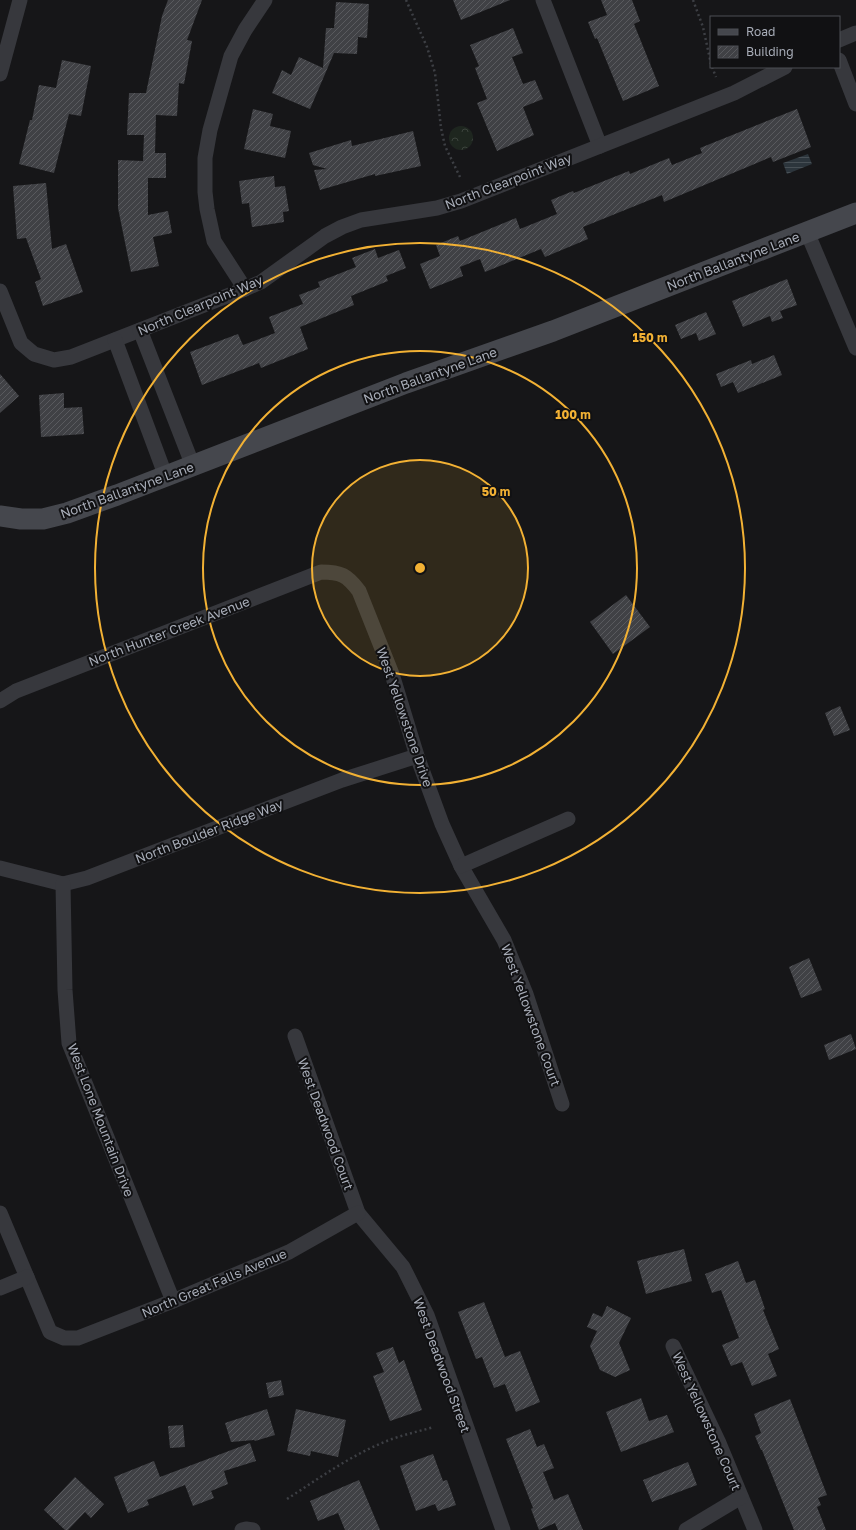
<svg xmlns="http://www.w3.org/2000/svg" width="856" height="1530" viewBox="0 0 856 1530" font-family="'Golos Text',sans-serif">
<defs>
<pattern id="park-crowns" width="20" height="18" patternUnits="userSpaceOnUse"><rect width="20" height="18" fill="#1e261f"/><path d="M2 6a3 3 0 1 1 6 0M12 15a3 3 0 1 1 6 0" fill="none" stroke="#3c433d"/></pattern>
<pattern id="water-rules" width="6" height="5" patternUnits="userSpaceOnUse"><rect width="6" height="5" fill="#2c353c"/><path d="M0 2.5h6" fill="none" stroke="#485056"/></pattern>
<pattern id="building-hatch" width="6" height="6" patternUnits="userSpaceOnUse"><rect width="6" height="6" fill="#404145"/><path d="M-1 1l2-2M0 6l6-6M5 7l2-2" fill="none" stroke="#595a5e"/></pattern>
</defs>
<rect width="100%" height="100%" fill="#161618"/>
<circle fill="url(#park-crowns)" cx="461" cy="138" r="12"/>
<path fill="url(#water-rules)" d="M 808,154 L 812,164 L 787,174 L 783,163 Z"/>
<g fill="url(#building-hatch)">
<path d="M 168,0 L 202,0 L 187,40 L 192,41 L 184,84 L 179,83 L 177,116 L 156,115 L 155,153 L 166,153 L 166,178 L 148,178 L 148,215 L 168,211 L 172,233 L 153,237 L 159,266 L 131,272 L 118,208 L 118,160 L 143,161 L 144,135 L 127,135 L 129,93 L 146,93 L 162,16 Z"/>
<path d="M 453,0 L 510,0 L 461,20 Z"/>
<path d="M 601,0 L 632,0 L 640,21 L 634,24 L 659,86 L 623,101 L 597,38 L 595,39 L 588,22 L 607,15 Z"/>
<path d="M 336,2 L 369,4 L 367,38 L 358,37 L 357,54 L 334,53 L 310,109 L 272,93 L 282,70 L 291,75 L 299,57 L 323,68 L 326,28 L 334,28 Z"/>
<path d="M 513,28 L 523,53 L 512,57 L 523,84 L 535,80 L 543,99 L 523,107 L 534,135 L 497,151 L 477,103 L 487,99 L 475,68 L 479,66 L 470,45 Z"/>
<path d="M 62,60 L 91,66 L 81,116 L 69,114 L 54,173 L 19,164 L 30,120 L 32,120 L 39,85 L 56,88 Z"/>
<path d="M 253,109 L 273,114 L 270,126 L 291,131 L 285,158 L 244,149 Z"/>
<path d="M 797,109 L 811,147 L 773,162 L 771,157 L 664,202 L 662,195 L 583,227 L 588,239 L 545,257 L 541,249 L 485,272 L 480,259 L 460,267 L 463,276 L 430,289 L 420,264 L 440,256 L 436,245 L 458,236 L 460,241 L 516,218 L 520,229 L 557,214 L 551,200 L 573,191 L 574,193 L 629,171 L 630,174 L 669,158 L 672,165 L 702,153 L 700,148 Z"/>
<path d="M 413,131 L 421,166 L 375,176 L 375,174 L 320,190 L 314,170 L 327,169 L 313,165 L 309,153 L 351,140 L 352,146 Z"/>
<path d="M 274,176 L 275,187 L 285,186 L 289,211 L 283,212 L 284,222 L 252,227 L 249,203 L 242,204 L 239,181 Z"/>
<path d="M 46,183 L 52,249 L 66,244 L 83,292 L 43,306 L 35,282 L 41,279 L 26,238 L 17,239 L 13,186 Z"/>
<path d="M 375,249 L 378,258 L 399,250 L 406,268 L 386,276 L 388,281 L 351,296 L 354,305 L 300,327 L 308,349 L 261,368 L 259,363 L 202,385 L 190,352 L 238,334 L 243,345 L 275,333 L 269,317 L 303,304 L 299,295 L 320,287 L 318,282 L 356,267 L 352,258 Z"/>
<path d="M 787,279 L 797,305 L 780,311 L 783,318 L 772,322 L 770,316 L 743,327 L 732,301 Z"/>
<path d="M 706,312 L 716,334 L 699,341 L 696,333 L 681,339 L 675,325 Z"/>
<path d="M 774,355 L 782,375 L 738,393 L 733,382 L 721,387 L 716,374 L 751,360 L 752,364 Z"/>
<path d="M 0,374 L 19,396 L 0,413 Z"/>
<path d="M 64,393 L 64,408 L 82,407 L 84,434 L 41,437 L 39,395 Z"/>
<path d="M 626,595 L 650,627 L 613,654 L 590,622 Z"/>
<path d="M 840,706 L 850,730 L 834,736 L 825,713 Z"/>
<path d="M 809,958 L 822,990 L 801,998 L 789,967 Z"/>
<path d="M 851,1034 L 856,1049 L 829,1060 L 824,1045 Z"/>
<path d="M 684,1249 L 692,1281 L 646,1294 L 637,1261 Z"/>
<path d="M 738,1261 L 746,1283 L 755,1280 L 765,1309 L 763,1310 L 779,1349 L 768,1354 L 777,1376 L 752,1386 L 742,1362 L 731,1366 L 722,1345 L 739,1338 L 721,1290 L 712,1293 L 705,1274 Z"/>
<path d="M 484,1302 L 505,1357 L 520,1351 L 540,1402 L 516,1412 L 505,1384 L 494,1388 L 482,1357 L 476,1359 L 458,1312 Z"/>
<path d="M 607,1306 L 631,1318 L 619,1343 L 630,1370 L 615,1377 L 600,1370 L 590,1346 L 597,1331 L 587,1327 L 593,1313 L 602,1317 Z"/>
<path d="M 393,1347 L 399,1363 L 404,1360 L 422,1410 L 390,1421 L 373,1376 L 384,1372 L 376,1353 Z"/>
<path d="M 281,1380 L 284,1395 L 269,1398 L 266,1383 Z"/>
<path d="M 641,1398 L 649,1421 L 667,1415 L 674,1432 L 621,1452 L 606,1412 Z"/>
<path d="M 790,1399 L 827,1495 L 818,1498 L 821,1505 L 817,1507 L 826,1530 L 794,1530 L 762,1450 L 761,1450 L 755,1436 L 761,1433 L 754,1414 Z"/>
<path d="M 267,1409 L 275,1435 L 255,1441 L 254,1440 L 231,1442 L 225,1423 Z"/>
<path d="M 296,1409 L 346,1420 L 338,1457 L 311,1451 L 310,1456 L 287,1451 Z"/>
<path d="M 183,1425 L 185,1447 L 170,1448 L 168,1426 Z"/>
<path d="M 530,1429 L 537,1447 L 544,1444 L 554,1468 L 543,1472 L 554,1500 L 568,1494 L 583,1530 L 558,1530 L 555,1523 L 539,1530 L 531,1509 L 533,1508 L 506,1439 Z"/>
<path d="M 250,1443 L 256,1461 L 224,1471 L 228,1484 L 211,1491 L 214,1498 L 193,1506 L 185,1485 L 147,1500 L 149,1505 L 128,1513 L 114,1477 L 154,1461 L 160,1477 Z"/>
<path d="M 433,1454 L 443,1481 L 447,1480 L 456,1505 L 438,1511 L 435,1504 L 416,1511 L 400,1466 Z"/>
<path d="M 688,1462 L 697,1485 L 652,1502 L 643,1480 Z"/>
<path d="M 75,1477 L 104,1504 L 91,1518 L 85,1512 L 68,1530 L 65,1530 L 44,1510 Z"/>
<path d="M 359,1480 L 380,1530 L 345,1530 L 338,1513 L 318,1521 L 310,1501 Z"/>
</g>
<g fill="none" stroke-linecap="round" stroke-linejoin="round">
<g stroke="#3d3f44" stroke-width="2.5" stroke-dasharray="2 3" stroke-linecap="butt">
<path d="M 406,0 L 427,47 L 435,73 L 441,128 L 445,146 L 460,177"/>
<path d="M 693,0 L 703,27 L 711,64"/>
<path d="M 712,67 L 716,77"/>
<path d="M 287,1499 C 321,1477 354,1453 392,1439 C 406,1434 420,1431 434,1427"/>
</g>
<g stroke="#37383d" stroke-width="15">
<path d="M 543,0 L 600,146"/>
<path d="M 839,40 L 856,33"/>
<path d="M 839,60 L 856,104"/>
<path d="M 0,74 L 20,0"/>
<path d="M 807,232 L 856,348"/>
<path d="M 245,289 L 214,241 L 207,209 L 205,192 L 205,158 L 210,130 L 231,56 L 245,30 L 265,0"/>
<path d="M 0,291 L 21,343 L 34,354 L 54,360 L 71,357 L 245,289 L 261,282 L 325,236 L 342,227 L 361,220 L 437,208 L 461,201 L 734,93 L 785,67"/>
<path d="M 140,330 L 193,466"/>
<path d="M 115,340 L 166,477"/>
<path d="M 0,701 L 16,691 L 321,572 C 341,572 347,575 359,591 L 392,674 L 417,756 L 442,824 L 461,866 L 504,940 L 526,994 L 562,1104"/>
<path d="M 461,866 L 568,819"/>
<path d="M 0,868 L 63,884 L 87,878 L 342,780 L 417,756"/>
<path d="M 63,884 L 65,990 L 69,1043 L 173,1301"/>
<path d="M 295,1036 L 358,1213 L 403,1267 L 427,1315 L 503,1530"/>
<path d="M 0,1213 L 50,1332 L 64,1338 L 78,1338 L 173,1301 L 289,1252 L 358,1213"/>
<path d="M 0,1288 L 27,1277"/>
<path d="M 673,1346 L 719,1443 L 755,1530"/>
<path d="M 242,1530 L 246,1529 L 253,1530"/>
<path d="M 686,1530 L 741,1497"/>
</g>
<path stroke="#45474d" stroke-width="21" d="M 0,516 L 21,519 L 43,519 L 67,513 L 117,495 L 406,383 L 553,331 L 856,213"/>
</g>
<circle cx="420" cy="568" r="108" fill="#f2b134" fill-opacity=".12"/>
<g fill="none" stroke="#f2b134" stroke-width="2">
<circle cx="420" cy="568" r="108"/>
<circle cx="420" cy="568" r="217"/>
<circle cx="420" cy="568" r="325"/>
</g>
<g text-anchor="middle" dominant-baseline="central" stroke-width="4" stroke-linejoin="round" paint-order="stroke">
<g font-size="13" fill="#a8adb8" stroke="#111113">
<text transform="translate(508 181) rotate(-21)">North Clearpoint Way</text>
<text transform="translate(733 261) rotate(-21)">North Ballantyne Lane</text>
<text transform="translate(200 305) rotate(-23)">North Clearpoint Way</text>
<text transform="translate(430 375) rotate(-20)">North Ballantyne Lane</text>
<text transform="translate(127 490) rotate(-20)">North Ballantyne Lane</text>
<text transform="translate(169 631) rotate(-21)">North Hunter Creek Avenue</text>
<text transform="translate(405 717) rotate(71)">West Yellowstone Drive</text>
<text transform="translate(209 831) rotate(-21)">North Boulder Ridge Way</text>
<text transform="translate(531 1015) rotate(70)">West Yellowstone Court</text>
<text transform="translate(101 1120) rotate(69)">West Lone Mountain Drive</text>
<text transform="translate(326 1124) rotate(70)">West Deadwood Court</text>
<text transform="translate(214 1283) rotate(-23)">North Great Falls Avenue</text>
<text transform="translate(442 1365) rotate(70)">West Deadwood Street</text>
<text transform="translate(707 1421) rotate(66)">West Yellowstone Court</text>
</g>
</g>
<circle cx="420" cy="568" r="6" fill="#f2b134" stroke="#111113" stroke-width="2"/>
<g font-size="12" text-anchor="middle" font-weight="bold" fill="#f2b134" stroke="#111113" stroke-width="4" stroke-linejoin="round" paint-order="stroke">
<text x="650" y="342">150 m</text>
<text x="573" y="419">100 m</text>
<text x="496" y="496">50 m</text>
</g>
<rect x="710" y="16" width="130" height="52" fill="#111113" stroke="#4d4f55"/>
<rect x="718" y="29" width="20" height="6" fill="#45474d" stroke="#4d4f55"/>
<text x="746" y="36" font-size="12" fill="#a8adb8">Road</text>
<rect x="718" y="46" width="20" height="12" fill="url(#building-hatch)" stroke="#4d4f55"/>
<text x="746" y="56" font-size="12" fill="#a8adb8">Building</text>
</svg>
